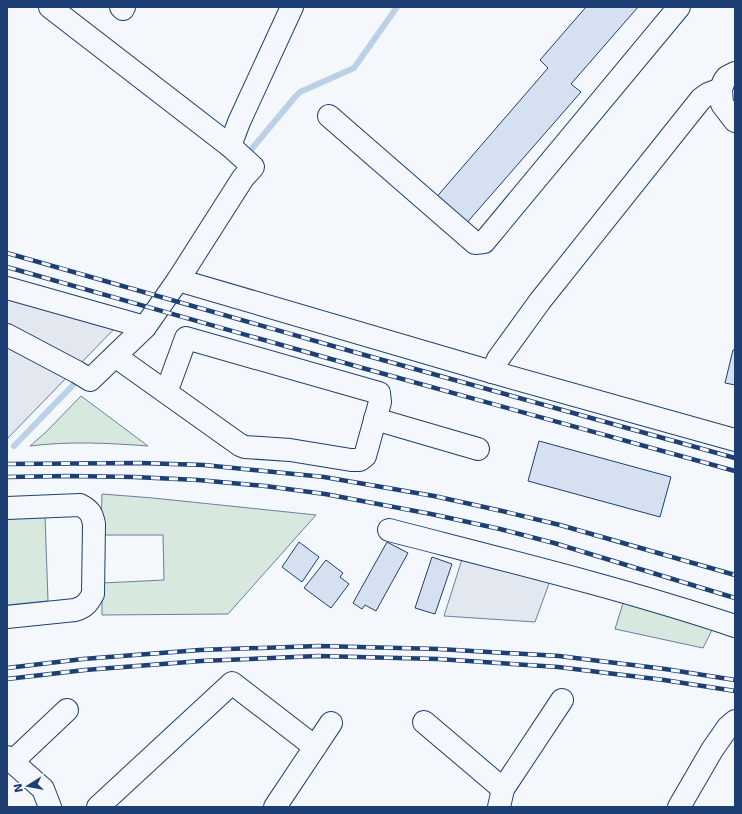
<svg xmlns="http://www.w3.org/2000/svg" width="742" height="814" viewBox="0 0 742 814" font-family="'DejaVu Sans',sans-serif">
<rect width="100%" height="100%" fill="#f4f7fb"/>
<g fill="#d7e8df" stroke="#687fa3">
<path d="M 81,396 L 148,446 C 108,443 69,441 30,446 L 46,432 Z"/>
<path d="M 102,494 L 153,498 L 316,515 L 228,614 L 102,615 L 102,583 L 164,580 L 163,535 L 101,535 Z"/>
<path d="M 45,515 L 48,601 L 7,605 L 7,517 Z"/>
<path d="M 624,600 L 713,628 L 703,648 L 615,629 Z"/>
</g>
<g fill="#e3e8f0" stroke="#687fa3">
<path d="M 7,295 L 117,326 L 80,364 L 7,327 Z"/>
<path d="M 7,343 L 69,375 L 7,439 Z"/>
<path d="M 463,556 L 551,578 L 535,622 L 444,616 Z"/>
</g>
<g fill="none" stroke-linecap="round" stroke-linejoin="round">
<g stroke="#bed0e5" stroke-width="6">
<path d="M 250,151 L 295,97 L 300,92 L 354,68 L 397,7"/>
<path d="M 14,446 L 77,381"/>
</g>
</g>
<g fill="#d5e0f0" stroke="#1d3f73">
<path d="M 586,7 L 638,7 L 571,84 L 581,92 L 464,226 L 434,200 L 548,68 L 540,60 Z"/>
<path d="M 733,350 L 735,350 L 735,385 L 725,383 Z"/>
<path d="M 539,441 L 671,477 L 660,517 L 528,481 Z"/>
<path d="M 299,542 L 319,557 L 302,582 L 282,567 Z"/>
<path d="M 387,542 L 408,553 L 376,611 L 365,605 L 362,609 L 353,603 Z"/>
<path d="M 432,557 L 452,564 L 435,614 L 415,608 Z"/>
<path d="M 326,560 L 343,573 L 340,577 L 349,584 L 331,608 L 304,588 Z"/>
</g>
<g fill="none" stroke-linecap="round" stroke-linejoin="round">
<g stroke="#1d3f73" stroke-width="24">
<g id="minor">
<path d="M 121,7 L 123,9 L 124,7"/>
<path d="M 735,73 L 727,77 L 724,81 L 721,89 L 722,104 L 735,121"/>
<path d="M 329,116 L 475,243 L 484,242 L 679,7"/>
<path d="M 230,146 L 239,122 L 292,7"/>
<path d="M 178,280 L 492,372 L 735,440"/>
<path d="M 7,288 L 145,327"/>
<path d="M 7,335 L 77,372 L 90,380 L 145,327 L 178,280 L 243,178 L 253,167 L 230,146 L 50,7"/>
<path d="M 115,356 L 240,445 L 245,447 L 290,450 L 351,460 L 360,460 L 365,456 L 380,402 L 379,393 L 186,338 L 170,382 L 164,391"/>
<path d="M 492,372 L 498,359 L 540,301 L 701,99 L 708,94 L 721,89"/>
<path d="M 375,419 L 478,449"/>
<path d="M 7,508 L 80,505 C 90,510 92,514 94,524 L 93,594 C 88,603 85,607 75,610 L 7,617"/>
<path d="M 389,530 C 505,560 621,588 735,626"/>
<path d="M 424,722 L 503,789"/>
<path d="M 7,757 L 43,789 L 50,807"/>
<path d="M 12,762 L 67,710"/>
<path d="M 98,807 L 232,683 L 315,747"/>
<path d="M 275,807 L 331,723"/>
<path d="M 499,807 L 503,789 L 562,700"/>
<path d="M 679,807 L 712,750 L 728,727 L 735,721"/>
</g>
</g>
<use href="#minor" stroke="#f4f7fb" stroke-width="22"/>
<g stroke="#1d3f73" stroke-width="4.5">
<g id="rail">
<path d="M 7,253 L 361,354 L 735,458"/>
<path d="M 7,267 L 359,367 L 735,471"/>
<path d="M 7,464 L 140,463 L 204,465 L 324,477 L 434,496 L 502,511 L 560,525 L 735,575"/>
<path d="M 7,477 L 69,476 L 134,477 L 198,480 L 265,486 L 325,494 L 431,514 L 500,529 L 554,543 L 735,598"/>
<path d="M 7,668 L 83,659 L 200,650 L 319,646 L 438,649 L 559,656 L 665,669 L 735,680"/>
<path d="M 7,679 L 85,670 L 201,661 L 318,656 L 438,659 L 558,667 L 664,680 L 735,691"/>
</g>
</g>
<use href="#rail" stroke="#f4f7fb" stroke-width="3" stroke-dasharray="9" stroke-linecap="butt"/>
</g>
<rect width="742" height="814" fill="none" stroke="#1d3f73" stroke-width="16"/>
<g transform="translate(28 786) rotate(259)" stroke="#f4f7fb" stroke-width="3" paint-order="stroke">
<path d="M0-3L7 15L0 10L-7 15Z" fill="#1d3f73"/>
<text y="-6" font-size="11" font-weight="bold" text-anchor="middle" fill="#1d3f73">N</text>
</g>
</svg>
